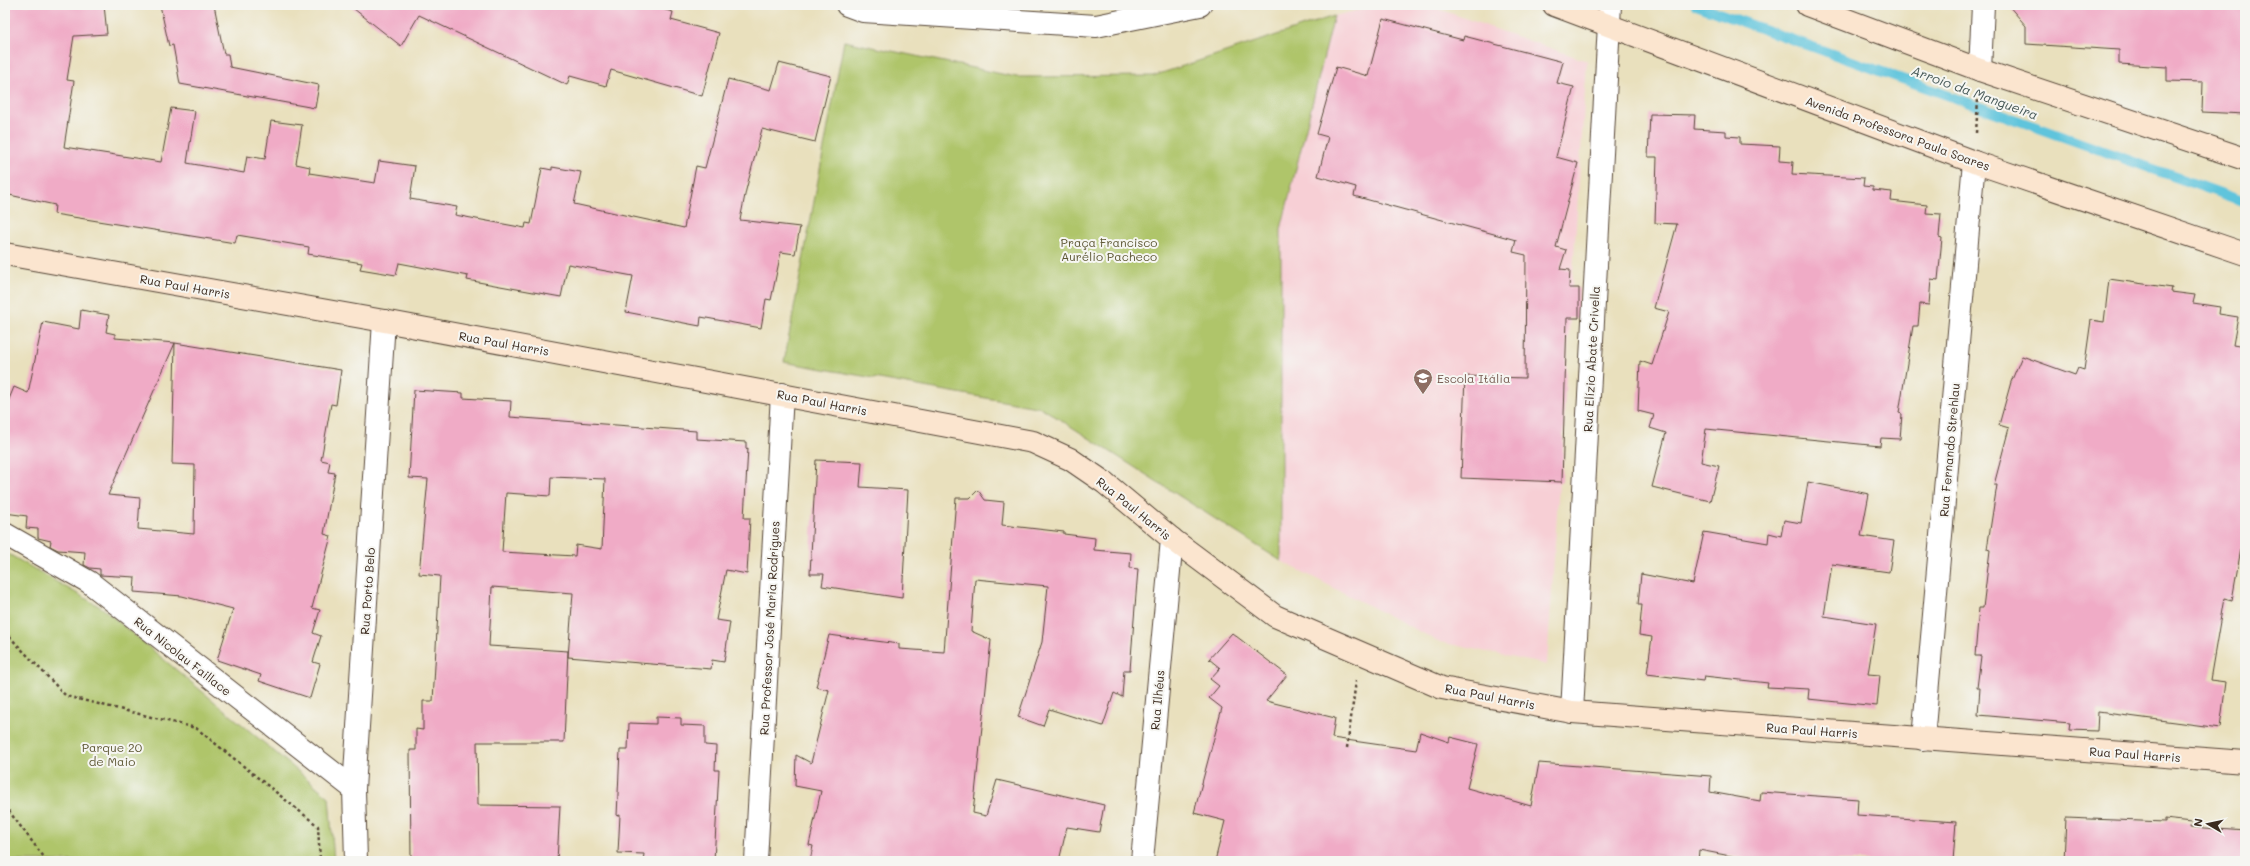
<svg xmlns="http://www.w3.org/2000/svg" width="2250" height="866" viewBox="0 0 2250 866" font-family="Mali,sans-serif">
<rect width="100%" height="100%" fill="#f6f6f2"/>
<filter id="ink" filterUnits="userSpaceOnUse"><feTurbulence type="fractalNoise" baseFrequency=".025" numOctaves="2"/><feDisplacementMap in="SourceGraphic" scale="8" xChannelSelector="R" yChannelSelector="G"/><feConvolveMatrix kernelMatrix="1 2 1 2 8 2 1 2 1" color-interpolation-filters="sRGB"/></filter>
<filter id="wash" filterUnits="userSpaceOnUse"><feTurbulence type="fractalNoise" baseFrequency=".012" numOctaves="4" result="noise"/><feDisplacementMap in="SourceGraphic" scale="16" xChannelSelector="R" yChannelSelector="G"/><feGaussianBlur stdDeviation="0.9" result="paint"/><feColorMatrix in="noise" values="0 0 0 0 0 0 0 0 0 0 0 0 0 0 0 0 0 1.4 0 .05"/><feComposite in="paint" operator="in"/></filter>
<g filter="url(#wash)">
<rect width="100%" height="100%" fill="#e9e0bd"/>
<path fill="#f7cfd5" d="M 1380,5 L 1427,5 L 1587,61 L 1547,665 L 1440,642 L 1281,561 L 1281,229 L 1334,16 Z"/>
<g fill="#afc56a" stroke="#757844">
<path d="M 1334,16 L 1281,229 L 1281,561 L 1042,408 L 784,362 L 844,41 L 1016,77 L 1153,76 Z"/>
<path d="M 5,552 L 102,608 L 329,797 L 334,861 L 5,861 Z"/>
</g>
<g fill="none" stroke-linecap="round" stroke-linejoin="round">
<path stroke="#5fc4dc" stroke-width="10" d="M 1696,5 L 2245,202"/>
</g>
<g id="blocks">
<g fill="#f0abc6" fill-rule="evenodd">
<path d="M 5,5 L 104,5 L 107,34 L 74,36 L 67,80 L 74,81 L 64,147 L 161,162 L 171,108 L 195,111 L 187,163 L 244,173 L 247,156 L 265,159 L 271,121 L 302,125 L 296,164 L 310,167 L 309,173 L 375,183 L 379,161 L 415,166 L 410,199 L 457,207 L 455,215 L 525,228 L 526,223 L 531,224 L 542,168 L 552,170 L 552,167 L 581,172 L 574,204 L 684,228 L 696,166 L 705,168 L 728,79 L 771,90 L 779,63 L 831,76 L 815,142 L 762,129 L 746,190 L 740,220 L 800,227 L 795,254 L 781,252 L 771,300 L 766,299 L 761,328 L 701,317 L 700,326 L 626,312 L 633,276 L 568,264 L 561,297 L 467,280 L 468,276 L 399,263 L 396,275 L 360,269 L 362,263 L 308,254 L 309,247 L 237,235 L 235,243 L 54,214 L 55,205 L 5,194 Z"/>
<path d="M 160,5 L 214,5 L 224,54 L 228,54 L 230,67 L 319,85 L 315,108 L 180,84 L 173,45 L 169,46 Z"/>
<path d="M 349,5 L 647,5 L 673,12 L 671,20 L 719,33 L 702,96 L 611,70 L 606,86 L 570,76 L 567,85 L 419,15 L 401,46 Z"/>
<path d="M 2008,5 L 2245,5 L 2245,114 L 2202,112 L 2203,82 L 2167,81 L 2167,67 L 2119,64 L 2119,50 L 2026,44 L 2026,26 Z"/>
<path d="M 1383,19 L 1463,40 L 1464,36 L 1563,62 L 1557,83 L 1574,87 L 1556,157 L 1578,163 L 1556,247 L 1566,250 L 1560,269 L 1570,270 L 1569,288 L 1579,288 L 1579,318 L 1567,318 L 1562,482 L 1461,478 L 1465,376 L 1525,378 L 1526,255 L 1513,252 L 1516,240 L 1354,196 L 1356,187 L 1318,176 L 1328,137 L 1317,134 L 1336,67 L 1368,76 Z"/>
<path d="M 1650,114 L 1695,115 L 1694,129 L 1726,131 L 1726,136 L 1740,137 L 1740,144 L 1780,146 L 1779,161 L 1793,162 L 1792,174 L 1864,178 L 1863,186 L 1873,187 L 1873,190 L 1892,192 L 1891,201 L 1927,205 L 1926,213 L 1941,214 L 1939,237 L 1942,238 L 1938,280 L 1931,279 L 1929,305 L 1920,304 L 1918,326 L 1913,326 L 1899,413 L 1902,414 L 1900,439 L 1881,438 L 1880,446 L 1706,429 L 1701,462 L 1719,466 L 1710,501 L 1652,487 L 1666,433 L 1650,428 L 1654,415 L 1638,411 L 1640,361 L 1652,365 L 1669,312 L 1654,308 L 1677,224 L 1655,223 L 1657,157 L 1648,157 Z"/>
<path d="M 2109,279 L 2172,288 L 2171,292 L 2195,295 L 2193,303 L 2220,307 L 2219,314 L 2238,317 L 2233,345 L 2245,347 L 2245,543 L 2242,543 L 2232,600 L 2224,598 L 2210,680 L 2226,682 L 2220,728 L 2098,712 L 2097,731 L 2069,730 L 2070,723 L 1978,715 L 1980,688 L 1977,688 L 1981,656 L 1975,656 L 1979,608 L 1983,608 L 1990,550 L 1987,549 L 1997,485 L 1994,485 L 2009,428 L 1999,425 L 2011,382 L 2022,356 L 2075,375 L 2078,368 L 2084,370 L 2091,320 L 2104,322 Z"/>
<path d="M 81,310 L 109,315 L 106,332 L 115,334 L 115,338 L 175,343 L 108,495 L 140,498 L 138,529 L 194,534 L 195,465 L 172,464 L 175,343 L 341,370 L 336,405 L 331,404 L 321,460 L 330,462 L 328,472 L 335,473 L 324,534 L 331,536 L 312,608 L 320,610 L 313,633 L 321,636 L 313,662 L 320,664 L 310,698 L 259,681 L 261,675 L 217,660 L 233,609 L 182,596 L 134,592 L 135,577 L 100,575 L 100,569 L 90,568 L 84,565 L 85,552 L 58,550 L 50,546 L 51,541 L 38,538 L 38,529 L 26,528 L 27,516 L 5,513 L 5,409 L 14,387 L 28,393 L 43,322 L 79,329 Z"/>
<path d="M 414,390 L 463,393 L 463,398 L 511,401 L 510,417 L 696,431 L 696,439 L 746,442 L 746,449 L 748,448 L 744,518 L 750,518 L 747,574 L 726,570 L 716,620 L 730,622 L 724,662 L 712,660 L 711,669 L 568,657 L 573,593 L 492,587 L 489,646 L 568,651 L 564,742 L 477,742 L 478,805 L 560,806 L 557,861 L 411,861 L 410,750 L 416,750 L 416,729 L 423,730 L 423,701 L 433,701 L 440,576 L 419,574 L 428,479 L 409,478 ZM 551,477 L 605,479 L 602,549 L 576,545 L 575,556 L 502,552 L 506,493 L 550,496 Z"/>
<path d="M 816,460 L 862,462 L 860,487 L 908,490 L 902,598 L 822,586 L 824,574 L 810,574 Z"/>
<path d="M 1808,482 L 1869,494 L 1861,536 L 1894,541 L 1889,572 L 1832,564 L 1824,616 L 1876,624 L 1868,674 L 1880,675 L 1877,706 L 1808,699 L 1809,689 L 1767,687 L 1768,683 L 1704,676 L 1703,681 L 1647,674 L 1652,637 L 1639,635 L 1642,605 L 1638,605 L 1641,574 L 1693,584 L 1704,532 L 1768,543 L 1769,533 L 1781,536 L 1784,520 L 1801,523 Z"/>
<path d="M 978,490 L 985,500 L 1004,502 L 1002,525 L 1064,532 L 1064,534 L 1095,538 L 1094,550 L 1131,553 L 1130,568 L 1138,569 L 1130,670 L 1124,670 L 1122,697 L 1114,693 L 1103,726 L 1049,709 L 1043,726 L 1018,717 L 1042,642 L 1048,586 L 975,579 L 971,631 L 991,640 L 973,813 L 986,816 L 997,780 L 1104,805 L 1099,832 L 1067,827 L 1059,861 L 810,861 L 813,846 L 809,845 L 821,791 L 795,786 L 796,755 L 811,763 L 829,690 L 816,687 L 829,635 L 899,644 L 899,649 L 944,652 L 956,498 L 970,498 Z"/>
<path d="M 1232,633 L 1287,675 L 1266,701 L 1335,718 L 1332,738 L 1416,750 L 1420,732 L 1449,742 L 1450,737 L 1478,744 L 1467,788 L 1531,806 L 1539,763 L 1711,776 L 1710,792 L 1760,801 L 1761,792 L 1858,799 L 1857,815 L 1956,822 L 1953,861 L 1757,861 L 1699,850 L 1698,861 L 1215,861 L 1225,821 L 1194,813 L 1222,708 L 1209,698 L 1219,686 L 1210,679 L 1220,668 L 1209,659 Z"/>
<path d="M 656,717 L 681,718 L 681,725 L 705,726 L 705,745 L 716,746 L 715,770 L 719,770 L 714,861 L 643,861 L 644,854 L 618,853 L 620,815 L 617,816 L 620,750 L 628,750 L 629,723 L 656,724 Z"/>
<path d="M 2066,818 L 2165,822 L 2165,819 L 2191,822 L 2190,827 L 2245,831 L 2245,861 L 2064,861 Z"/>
</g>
</g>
</g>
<g filter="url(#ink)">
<use href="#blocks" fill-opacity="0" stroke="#554536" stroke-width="1"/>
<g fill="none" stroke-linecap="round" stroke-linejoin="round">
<g stroke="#554536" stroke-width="24">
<g id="street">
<path d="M 847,5 L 863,11 L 1096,26 L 1200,5"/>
<path d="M 1980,70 L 1983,5"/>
<path d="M 5,534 L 89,582 L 354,789"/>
<path d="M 1572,712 L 1610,5"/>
<path d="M 1923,739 L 1974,162"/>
<path d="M 356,861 L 354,789 L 384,321"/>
<path d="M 756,861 L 782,394"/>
<path d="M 1142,861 L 1172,539"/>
</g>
</g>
<g stroke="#554536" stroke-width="24">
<g id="secondary">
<path d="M 1554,5 L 1974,162 L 2245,254"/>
<path d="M 1807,5 L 1980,70 L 2245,159"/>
<path d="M 5,254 L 384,321 L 1033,442 L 1070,459 L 1105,483 L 1172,539 L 1275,616 L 1442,688 L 1572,712 L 2245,762"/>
</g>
</g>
<g stroke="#554536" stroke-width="2.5" stroke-dasharray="3 3" stroke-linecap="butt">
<path d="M 1976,133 L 1978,100"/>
<path d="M 5,632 L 66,696 L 196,728 L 318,826 L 320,861"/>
<path d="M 1347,748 L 1356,681"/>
<path d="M 5,806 L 47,861"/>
</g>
<use href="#street" stroke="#fff" stroke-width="22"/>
<use href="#secondary" stroke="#fbe5cf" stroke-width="22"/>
</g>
</g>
<defs>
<g id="school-pin" transform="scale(1)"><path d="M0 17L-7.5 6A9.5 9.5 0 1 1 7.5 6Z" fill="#8d6e63" stroke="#f6f6f2"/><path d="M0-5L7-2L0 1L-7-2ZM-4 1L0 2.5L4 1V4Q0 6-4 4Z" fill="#fff"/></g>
</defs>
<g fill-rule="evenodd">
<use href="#school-pin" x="1423" y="378"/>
</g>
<g text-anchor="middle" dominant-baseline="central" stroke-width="4" stroke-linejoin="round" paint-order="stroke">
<g font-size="12" fill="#3b2a1e" stroke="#f6f6f2">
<text transform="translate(1898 133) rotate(20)">Avenida Professora Paula Soares</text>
<text transform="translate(185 286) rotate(10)">Rua Paul Harris</text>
<text transform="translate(504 343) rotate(10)">Rua Paul Harris</text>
<text transform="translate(1591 359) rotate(-87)">Rua Elízio Abate Crivella</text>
<text transform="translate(822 402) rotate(11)">Rua Paul Harris</text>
<text transform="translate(1949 450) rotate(-85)">Rua Fernando Strehlau</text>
<text transform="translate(1134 508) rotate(39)">Rua Paul Harris</text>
<text transform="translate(367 591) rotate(-86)">Rua Porto Belo</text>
<text transform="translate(769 628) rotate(-87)">Rua Professor José Maria Rodrigues</text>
<text transform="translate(183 656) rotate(38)">Rua Nicolau Faillace</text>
<text transform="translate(1490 696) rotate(11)">Rua Paul Harris</text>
<text transform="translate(1157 700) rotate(-85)">Rua Ilhéus</text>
<text transform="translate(1812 730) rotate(4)">Rua Paul Harris</text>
<text transform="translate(2135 754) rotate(4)">Rua Paul Harris</text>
</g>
<g font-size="12" fill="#5e5835" stroke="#f6f6f2">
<text x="1109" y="242">Praça Francisco<tspan x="1109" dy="14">Aurélio Pacheco</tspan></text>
<text x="112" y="747">Parque 20<tspan x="112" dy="14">de Maio</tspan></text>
</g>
<g font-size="12" fill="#785e54" stroke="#f6f6f2" text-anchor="start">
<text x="1437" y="378">Escola Itália</text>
</g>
<g font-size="13" font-style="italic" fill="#465857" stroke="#f6f6f2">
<text transform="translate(1975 92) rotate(20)">Arroio da Mangueira</text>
</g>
</g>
<rect width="2250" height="866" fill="none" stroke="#f6f6f2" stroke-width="20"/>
<g transform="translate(2208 824) rotate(279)" stroke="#f6f6f2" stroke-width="3" paint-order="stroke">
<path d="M0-3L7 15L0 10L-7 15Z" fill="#3b2a1e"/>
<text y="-6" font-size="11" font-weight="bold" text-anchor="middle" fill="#3b2a1e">N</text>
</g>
</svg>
